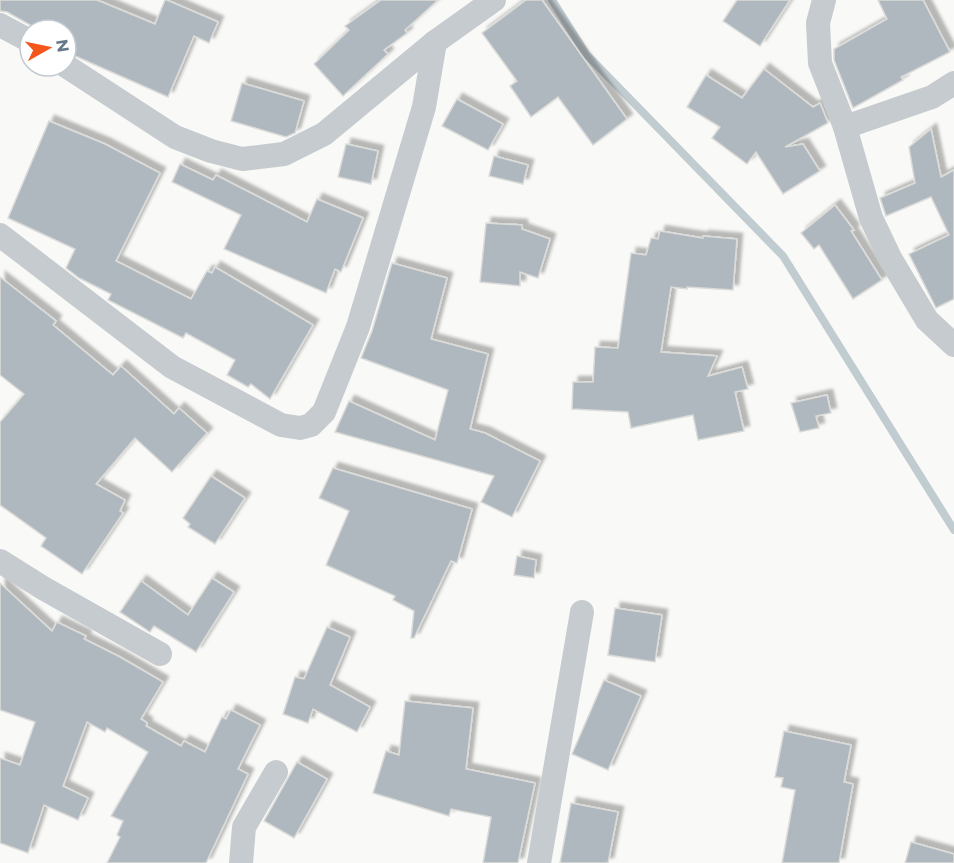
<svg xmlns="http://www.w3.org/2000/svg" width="954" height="863" viewBox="0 0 954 863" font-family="Montserrat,sans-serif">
<defs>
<filter id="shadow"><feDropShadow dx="5.5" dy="-5.5" stdDeviation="1.5" flood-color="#0004"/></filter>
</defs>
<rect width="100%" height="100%" fill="#f9f9f7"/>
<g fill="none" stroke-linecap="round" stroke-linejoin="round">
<path stroke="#c1ccd1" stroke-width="8" d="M 552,0 L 586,54 L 783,256 L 954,530"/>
</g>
<g fill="#afb8bf" stroke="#dbdbd9" stroke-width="1.5" filter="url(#shadow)">
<path d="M 0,0 L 97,0 L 155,24 L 165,0 L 167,0 L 218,22 L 209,43 L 194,36 L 168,97 L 66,52 L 66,30 L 39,30 L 7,12 L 0,11 Z"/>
<path d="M 381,0 L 438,0 L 405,30 L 407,33 L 384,50 L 388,54 L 343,96 L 314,64 L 349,30 L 345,26 Z"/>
<path d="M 526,0 L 542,0 L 627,119 L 593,145 L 558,97 L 531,117 L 510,86 L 517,81 L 482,33 Z"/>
<path d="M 737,0 L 790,0 L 760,46 L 723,21 Z"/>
<path d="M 878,0 L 923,0 L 950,52 L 901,77 L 903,80 L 853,108 L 834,60 L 834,49 L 887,19 Z"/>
<path d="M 764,69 L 813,107 L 820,103 L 828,123 L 785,147 L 803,144 L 820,171 L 783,194 L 756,152 L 747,164 L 712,138 L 720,127 L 687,107 L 706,75 L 742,98 Z"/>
<path d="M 242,83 L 304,101 L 295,133 L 286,137 L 231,121 Z"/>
<path d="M 457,99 L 503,124 L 488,150 L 442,126 Z"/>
<path d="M 49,121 L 105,144 L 160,173 L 116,261 L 191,299 L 207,271 L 212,273 L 215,267 L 313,325 L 270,399 L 251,384 L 248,387 L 227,375 L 235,360 L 186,333 L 183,338 L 108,300 L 111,294 L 79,278 L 66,268 L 75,249 L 8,218 Z"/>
<path d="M 931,129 L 941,177 L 954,170 L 954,299 L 936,308 L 909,254 L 949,235 L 931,197 L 886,216 L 880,198 L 915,183 L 909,147 Z"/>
<path d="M 346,144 L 378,151 L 371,184 L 338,177 Z"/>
<path d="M 494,156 L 528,165 L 523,184 L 489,176 Z"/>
<path d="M 180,164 L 213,180 L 216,175 L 307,222 L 317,199 L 363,218 L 341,272 L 335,269 L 326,293 L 224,249 L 241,215 L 172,182 Z"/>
<path d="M 835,205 L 854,230 L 851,231 L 882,280 L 853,299 L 819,245 L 814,249 L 801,233 Z"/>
<path d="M 486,223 L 522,225 L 522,229 L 550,239 L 538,278 L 520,272 L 520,286 L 480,282 Z"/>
<path d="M 660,231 L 703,238 L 703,236 L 737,239 L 733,290 L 687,287 L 687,289 L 671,287 L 661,352 L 717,356 L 708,376 L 742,367 L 748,389 L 735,392 L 744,431 L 698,440 L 693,415 L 631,428 L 628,412 L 572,409 L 573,382 L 593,382 L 595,347 L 618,348 L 631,253 L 646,255 L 651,238 L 658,239 Z"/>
<path d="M 392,263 L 447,278 L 431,339 L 488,354 L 470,429 L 485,433 L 540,461 L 512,517 L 481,502 L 494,476 L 335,432 L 349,401 L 435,440 L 448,390 L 361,358 L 372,331 Z"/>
<path d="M 0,277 L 56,321 L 53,325 L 113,375 L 121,366 L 174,414 L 179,408 L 207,433 L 172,472 L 135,438 L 96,484 L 125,500 L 120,511 L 123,513 L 82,574 L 41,546 L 46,538 L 0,505 L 0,422 L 24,394 L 0,375 Z"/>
<path d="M 827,395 L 831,413 L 816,416 L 819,428 L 800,432 L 791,403 Z"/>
<path d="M 333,468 L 472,509 L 457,563 L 451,561 L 414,638 L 411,638 L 414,611 L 393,600 L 395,596 L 326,565 L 349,511 L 319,498 Z"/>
<path d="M 211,476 L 245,498 L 215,544 L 188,527 L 190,524 L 183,518 Z"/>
<path d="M 517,556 L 536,560 L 534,578 L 514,575 Z"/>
<path d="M 212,578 L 234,592 L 196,652 L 154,626 L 150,632 L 120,612 L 141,581 L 188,615 Z"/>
<path d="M 0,583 L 52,631 L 57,622 L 86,636 L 84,639 L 120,657 L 163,682 L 141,719 L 147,723 L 146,726 L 181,746 L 184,741 L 205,752 L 222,717 L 226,719 L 231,710 L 260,725 L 238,769 L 248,774 L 206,863 L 107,863 L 120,837 L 117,835 L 123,821 L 111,816 L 148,752 L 107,728 L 105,732 L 87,722 L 63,786 L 88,798 L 78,820 L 44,805 L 28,853 L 0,843 L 0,758 L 20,765 L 35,722 L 0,710 Z"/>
<path d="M 615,608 L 662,615 L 655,662 L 608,655 Z"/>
<path d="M 327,627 L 350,637 L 330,685 L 370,707 L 357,732 L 313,709 L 308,723 L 283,714 L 295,677 L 304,679 Z"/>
<path d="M 604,680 L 641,696 L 608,770 L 572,754 Z"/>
<path d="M 405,701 L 473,708 L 466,769 L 535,783 L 518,863 L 483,863 L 491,817 L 451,809 L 449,816 L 373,793 L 386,751 L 399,755 Z"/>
<path d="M 784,731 L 851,745 L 844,782 L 853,784 L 839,863 L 782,863 L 795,790 L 781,787 L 783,778 L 775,777 Z"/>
<path d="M 297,762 L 327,779 L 294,838 L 264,821 Z"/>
<path d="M 571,803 L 618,812 L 608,863 L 560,863 Z"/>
<path d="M 911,842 L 954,854 L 954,863 L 905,863 Z"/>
</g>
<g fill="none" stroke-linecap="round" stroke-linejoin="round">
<g stroke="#c6cbcf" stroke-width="24">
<path d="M 824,0 L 818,23 L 820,63 L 845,127 L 871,218 L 890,258 L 927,320 L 954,345"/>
<path d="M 0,25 L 30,41"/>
<path d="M 66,66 L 175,137 L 211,151 L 242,159 L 284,154 L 324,134 L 435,42 L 494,0"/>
<path d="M 845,127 L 932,97 L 954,83"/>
<path d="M 0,235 L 172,367 L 281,425 L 300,428 L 311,425 L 324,412 L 358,327 L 424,107 L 435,42"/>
<path d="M 0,561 L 43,588 L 160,654"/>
<path d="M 241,863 L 244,827 L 276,772"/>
<path d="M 539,863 L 582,612"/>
</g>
</g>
<g transform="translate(48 48) rotate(81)"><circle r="28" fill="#ffffff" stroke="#c1c9d1" stroke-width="1.5"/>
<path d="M0-4.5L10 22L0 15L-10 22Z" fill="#f5561b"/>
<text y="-9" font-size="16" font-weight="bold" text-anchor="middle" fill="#65798b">N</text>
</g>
</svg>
